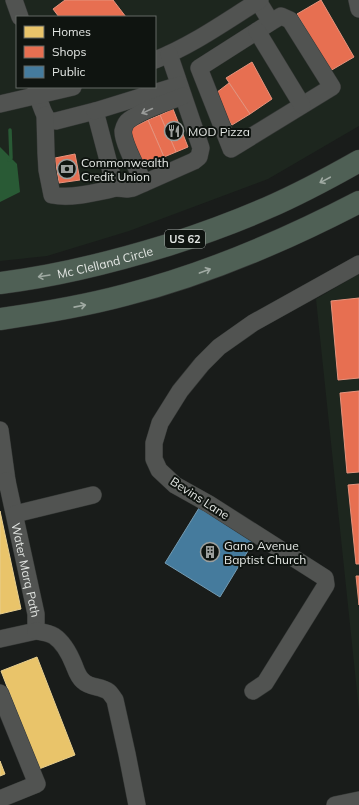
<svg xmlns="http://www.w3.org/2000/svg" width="359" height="805" viewBox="0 0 359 805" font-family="Mulish,sans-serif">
<rect width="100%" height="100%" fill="#191c1a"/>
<g fill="#1d261e" fill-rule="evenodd">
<path d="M 0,0 L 359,0 L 359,126 L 268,179 L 129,231 L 47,256 L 0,261 ZM 17,17 L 155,17 L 155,87 L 17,87 Z"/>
<path d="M 359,274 L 359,711 L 316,299 Z"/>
</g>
<path fill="#295a35" d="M 0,147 L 17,164 L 20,192 L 0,202 Z"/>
<g fill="#e9c46a" stroke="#e7ce8e">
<path d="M 0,511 L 21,609 L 0,614 Z"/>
<path d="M 37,657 L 75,755 L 39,769 L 1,671 Z"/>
<path d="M 0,761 L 5,774 L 0,776 Z"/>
</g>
<g fill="#e76f51" stroke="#e6937d">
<path d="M 65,0 L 113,0 L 126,17 L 59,17 L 53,9 Z"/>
<path d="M 321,0 L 354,57 L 330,71 L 297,14 Z"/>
<path d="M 252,62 L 272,99 L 250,114 L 226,78 Z"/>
<path d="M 229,83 L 250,114 L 232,125 L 212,96 Z"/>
<path d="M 173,109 L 188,147 L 176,152 L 160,115 Z"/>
<path d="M 160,115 L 176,152 L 164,157 L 148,120 Z"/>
<path d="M 148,120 L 164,157 L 143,167 L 128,130 Z"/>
<path d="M 75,154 L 80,180 L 59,183 L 55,158 Z"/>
<path d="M 359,298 L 359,378 L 338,380 L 331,301 Z"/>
<path d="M 359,391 L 359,472 L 347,473 L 340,393 Z"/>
<path d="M 359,484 L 359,564 L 356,564 L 348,485 Z"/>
<path d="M 356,576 L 359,576 L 359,605 Z"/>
</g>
<path fill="#457b9d" stroke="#749bb2" d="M 199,508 L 254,541 L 220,597 L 165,563 Z"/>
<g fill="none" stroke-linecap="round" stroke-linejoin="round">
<path stroke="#295a35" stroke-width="3.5" d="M 9,160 L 11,158 L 10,130"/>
<g stroke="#343735" stroke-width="18">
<g id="minor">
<path d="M 14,0 L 20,17"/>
<path d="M 357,0 L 359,9"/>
<path d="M 258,1 L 271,22 L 281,16 L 290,20 L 332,87 L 231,149 L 199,68 L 271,22"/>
<path d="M 257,31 L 302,105"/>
<path d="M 155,60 C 193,45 226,21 260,0"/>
<path d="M 36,87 C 37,94 43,116 49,120 C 51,121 53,121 56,121 L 95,111 L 114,183 L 117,188 L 127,189 L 133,188 L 194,161 L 199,157 L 201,148 L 169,54"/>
<path d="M 0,104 L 73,87"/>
<path d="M 95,111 L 179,85"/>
<path d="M 45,115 L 46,153 L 47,170 L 52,195 C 72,199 97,192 117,188"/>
<path d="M 144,183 C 138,170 123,144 123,131 C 124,127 126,122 129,120 C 144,109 166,103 183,96"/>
<path d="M 0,430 L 7,481"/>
<path id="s1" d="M 0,482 L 7,481 L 36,614 L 36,631 L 0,639"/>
<path d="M 15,514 L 93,495"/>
<path d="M 36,631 C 42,632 49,633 54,636 C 63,642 70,655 74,665 C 76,670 78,677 83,681 C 90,688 101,686 109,692 C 111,694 113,697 115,700 L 127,754 L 137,805"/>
<path d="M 253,691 L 265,683 L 326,585 L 325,578 L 209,504 L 175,485 L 159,470 L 154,459 L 154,443 L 160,423 L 180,391 L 202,364 L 219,347 L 253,323 L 359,264"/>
<path d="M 0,693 L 37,784 L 0,799"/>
<path d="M 335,805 L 359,800"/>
</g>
</g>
<g stroke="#343735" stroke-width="23">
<g id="highway">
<path id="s2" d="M 0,283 C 57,276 113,262 168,245 C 202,234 235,222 267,208 C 299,194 329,178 359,161"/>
<path d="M 0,319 C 42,313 84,306 125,295 C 207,274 284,241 359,202"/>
</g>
</g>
<use href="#minor" stroke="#515351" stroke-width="17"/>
<use href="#highway" stroke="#4f6055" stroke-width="22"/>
</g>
<defs><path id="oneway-shaft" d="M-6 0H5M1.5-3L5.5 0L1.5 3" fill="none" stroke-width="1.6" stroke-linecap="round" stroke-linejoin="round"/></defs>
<use stroke="#9a9c9a" href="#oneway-shaft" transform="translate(147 111) rotate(155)"/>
<g stroke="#a0aaa3">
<use href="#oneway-shaft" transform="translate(325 180) rotate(152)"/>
<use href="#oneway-shaft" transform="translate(205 271) rotate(-20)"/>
<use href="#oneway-shaft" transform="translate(44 276) rotate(171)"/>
<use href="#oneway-shaft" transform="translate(80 306) rotate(-11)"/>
</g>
<defs>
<g id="restaurant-ring" transform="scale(1)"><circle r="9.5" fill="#0f1410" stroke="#9c9f9d" stroke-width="1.5"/><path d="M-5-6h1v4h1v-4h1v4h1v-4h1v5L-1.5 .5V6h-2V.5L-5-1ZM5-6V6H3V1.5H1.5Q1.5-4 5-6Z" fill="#9c9f9d"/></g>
<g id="bank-ring" transform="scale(1)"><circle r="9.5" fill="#0f1410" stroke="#9c9f9d" stroke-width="1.5"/><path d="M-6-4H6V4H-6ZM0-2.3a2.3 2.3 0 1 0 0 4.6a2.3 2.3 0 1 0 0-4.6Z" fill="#9c9f9d"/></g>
<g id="building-ring" transform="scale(1)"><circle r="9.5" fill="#0f1410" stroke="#9c9f9d" stroke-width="1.5"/><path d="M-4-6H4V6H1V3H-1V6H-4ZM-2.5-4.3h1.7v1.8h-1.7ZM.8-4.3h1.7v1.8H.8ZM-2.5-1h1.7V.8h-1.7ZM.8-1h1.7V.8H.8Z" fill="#9c9f9d"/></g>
</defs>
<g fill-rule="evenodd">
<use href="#restaurant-ring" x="174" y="131"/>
<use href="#bank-ring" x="67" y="169"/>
<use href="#building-ring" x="210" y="552"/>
</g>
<g text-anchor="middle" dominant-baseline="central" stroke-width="4" stroke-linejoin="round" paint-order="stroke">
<rect fill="#0f1410" stroke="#a3a7a4" stroke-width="1" x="165" y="230" width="40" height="18" rx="3"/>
<g font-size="11" font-weight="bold" fill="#e3e6e3">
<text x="185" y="239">US 62</text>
</g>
<g font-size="12" fill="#e3e6e3" stroke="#0f1410" text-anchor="start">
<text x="188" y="131">MOD Pizza</text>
<text x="81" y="162">Commonwealth<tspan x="81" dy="14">Credit Union</tspan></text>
<text x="224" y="545">Gano Avenue<tspan x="224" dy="14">Baptist Church</tspan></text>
</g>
<g font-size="12" fill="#e3e6e3" stroke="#0f1410">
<text stroke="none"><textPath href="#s2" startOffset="107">Mc Clelland Circle</textPath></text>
<text transform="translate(200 498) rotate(33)">Bevins Lane</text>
<text stroke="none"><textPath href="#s1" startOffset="98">Water Marq Path</textPath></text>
</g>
</g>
<rect x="16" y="16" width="140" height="72" fill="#0f1410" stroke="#646864"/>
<rect x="24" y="26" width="20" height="12" fill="#e9c46a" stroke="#646864"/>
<text x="52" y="36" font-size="12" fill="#e3e6e3">Homes</text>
<rect x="24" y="46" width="20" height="12" fill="#e76f51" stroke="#646864"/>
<text x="52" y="56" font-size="12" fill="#e3e6e3">Shops</text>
<rect x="24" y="66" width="20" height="12" fill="#457b9d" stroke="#646864"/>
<text x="52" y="76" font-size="12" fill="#e3e6e3">Public</text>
</svg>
